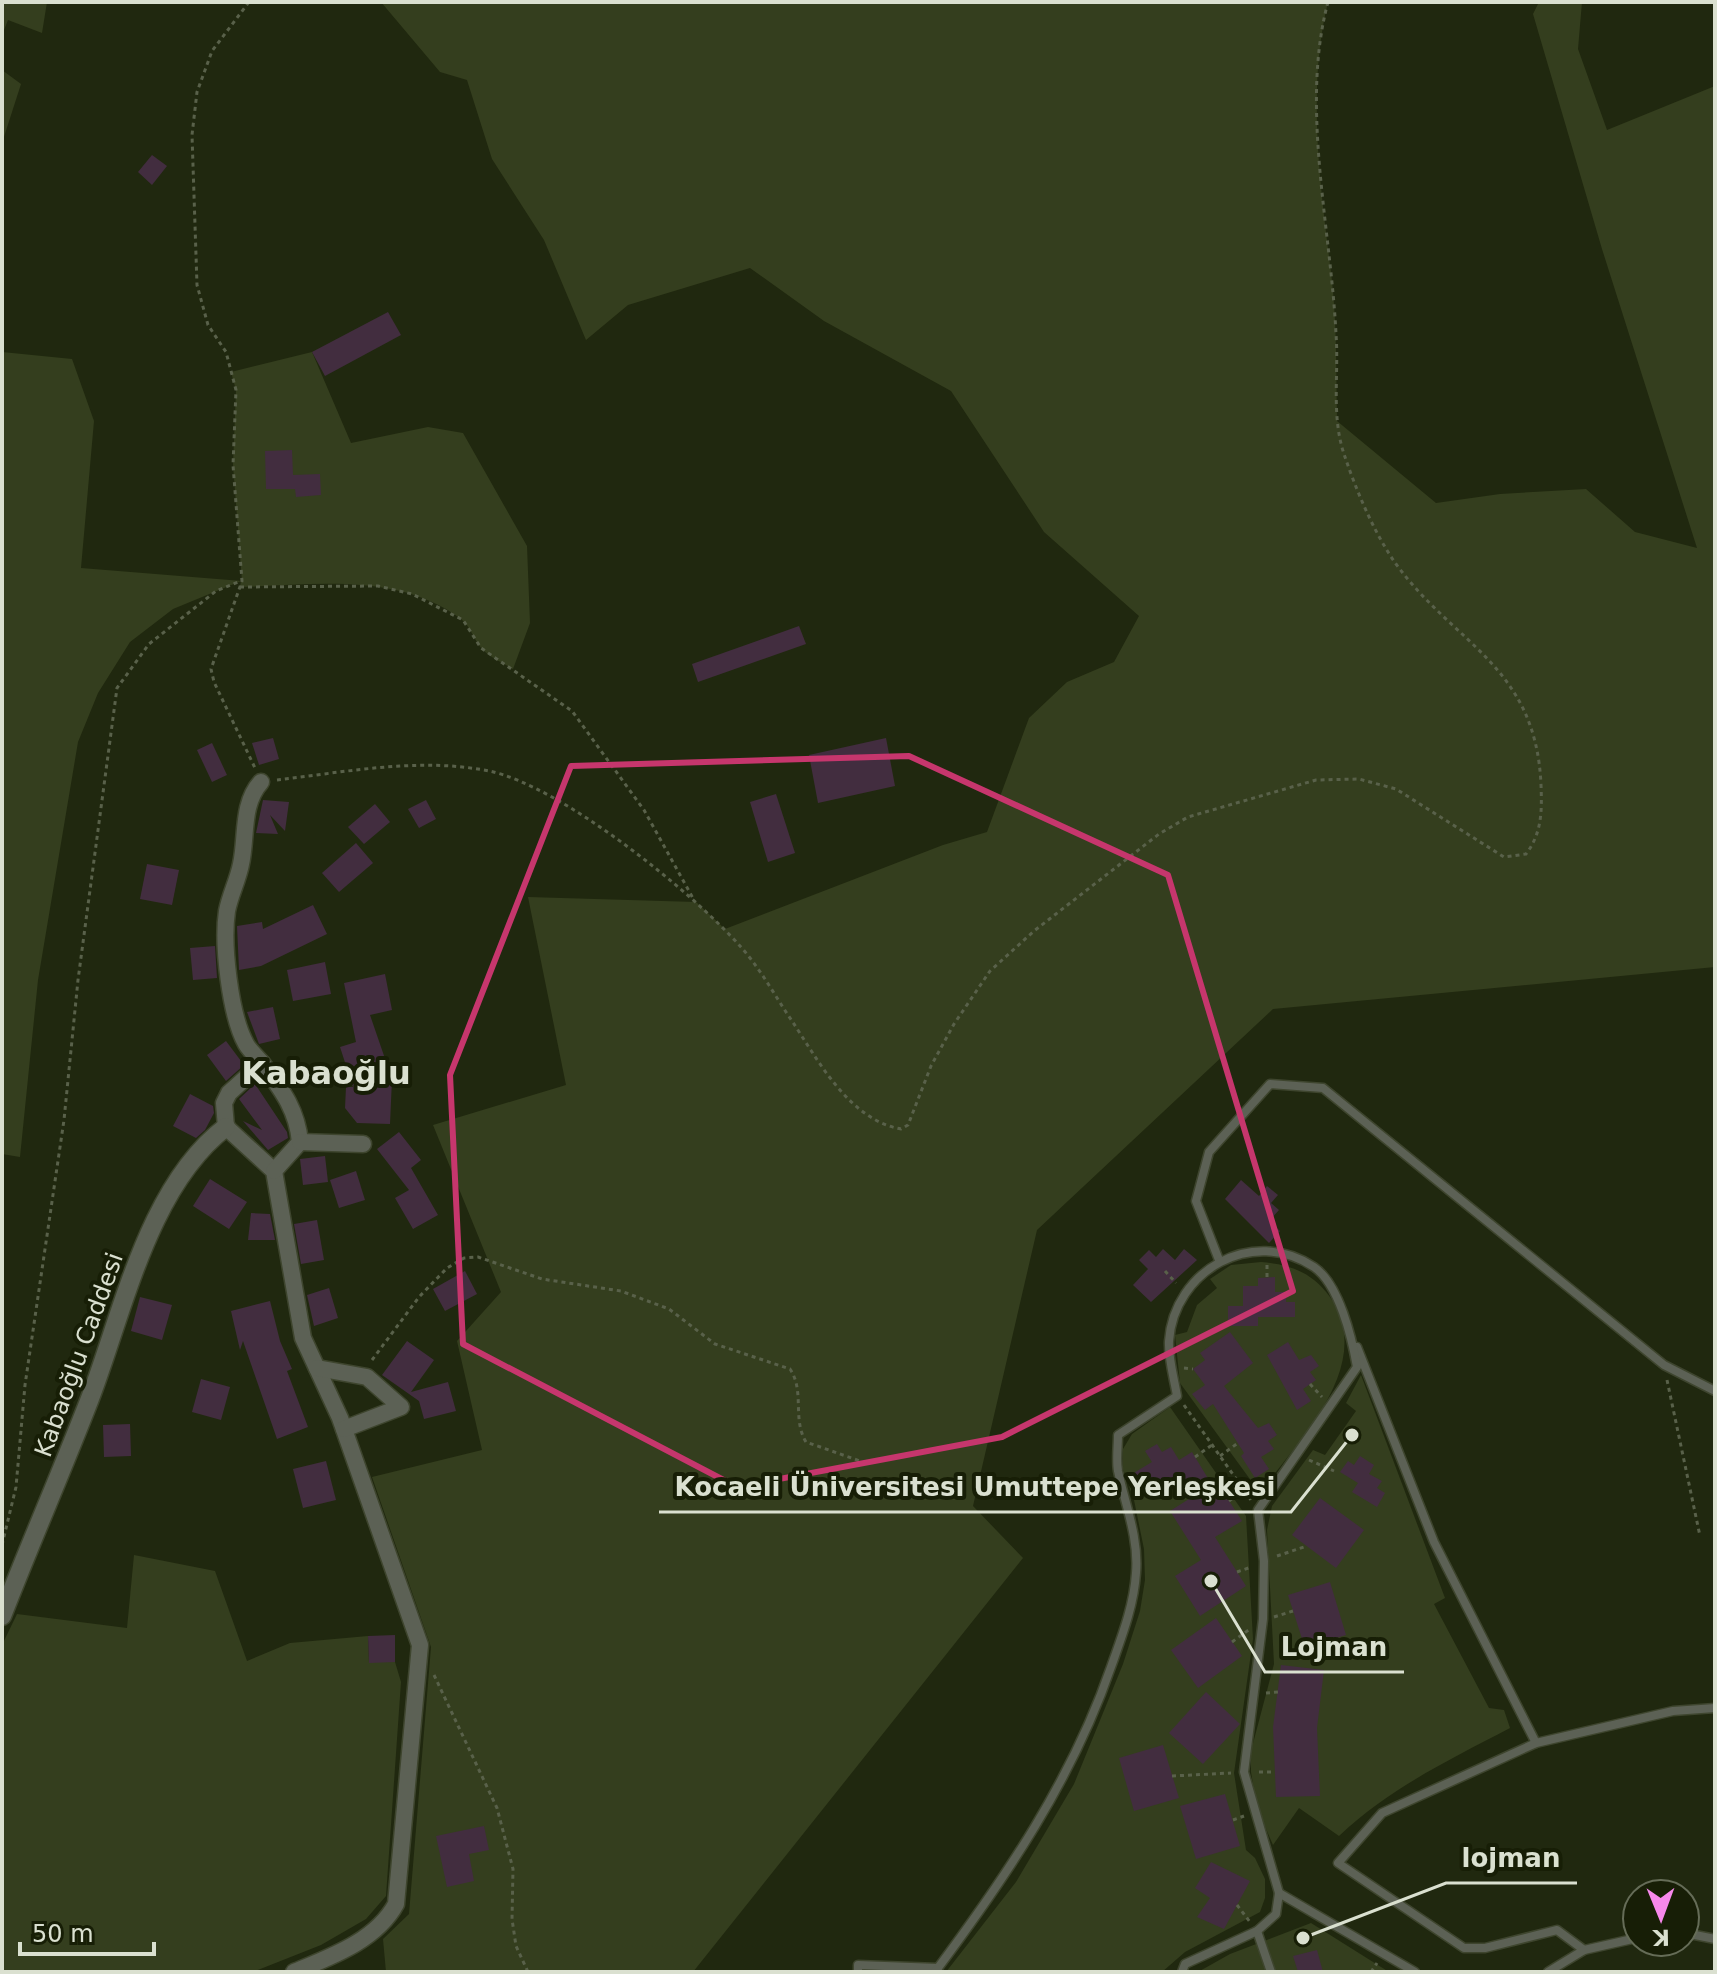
<svg xmlns="http://www.w3.org/2000/svg" width="1717" height="1974" viewBox="0 0 1717 1974" font-family="'DejaVu Sans',sans-serif">
<rect width="100%" height="100%" fill="#20280f"/>
<g fill="#343e1e">
<path d="M 2,2 L 47,2 L 42,33 L 8,20 L 2,35 Z"/>
<path d="M 381,2 L 1328,2 C 1306,92 1321,190 1332,281 C 1337,328 1336,374 1337,421 L 1436,503 L 1500,494 L 1586,489 L 1635,532 L 1697,548 L 1602,249 L 1533,14 L 1539,2 L 1582,2 L 1578,49 L 1607,130 L 1715,86 L 1715,967 L 1273,1009 L 1037,1230 L 973,1506 L 1023,1558 L 693,1972 L 386,1972 L 383,1939 L 409,1914 L 431,1647 L 372,1477 L 482,1450 L 457,1341 L 501,1292 L 433,1125 L 566,1085 L 528,897 L 696,902 L 725,929 L 943,845 L 987,832 L 1029,718 L 1067,682 L 1114,662 L 1139,616 L 1044,532 L 951,391 L 824,321 L 750,268 L 628,305 L 586,340 L 544,240 L 492,159 L 467,80 L 440,72 Z"/>
<path d="M 2,70 L 21,84 L 2,143 Z"/>
<path d="M 2,352 L 72,359 L 94,421 L 81,568 L 242,581 L 233,465 L 236,390 L 231,372 L 312,352 L 351,443 L 428,427 L 463,433 L 527,546 L 530,623 L 513,669 C 503,663 491,658 482,649 C 474,640 471,627 461,619 C 398,572 314,585 240,587 L 241,581 L 173,609 L 130,642 L 98,693 L 78,742 L 38,980 L 20,1157 L 2,1154 Z"/>
<path d="M 1261,1262 C 1289,1264 1312,1272 1330,1297 C 1377,1365 1298,1440 1260,1493 L 1180,1383 L 1175,1335 L 1187,1332 L 1197,1305 L 1217,1288 L 1210,1279 L 1231,1265 Z"/>
<path d="M 1361,1375 L 1445,1598 L 1434,1604 L 1489,1708 L 1504,1710 L 1510,1728 C 1449,1760 1390,1788 1339,1836 L 1299,1808 L 1273,1845 L 1257,1808 L 1251,1772 L 1251,1751 L 1274,1664 L 1267,1530 L 1272,1506 L 1313,1450 L 1325,1455 L 1356,1411 L 1346,1403 Z"/>
<path d="M 1170,1407 L 1246,1516 L 1253,1639 L 1234,1773 L 1246,1850 L 1255,1858 L 1265,1879 L 1265,1898 L 1260,1912 L 1185,1952 L 1162,1972 L 946,1972 L 1016,1882 L 1074,1784 L 1123,1664 L 1140,1611 L 1145,1580 L 1144,1549 L 1134,1500 L 1123,1469 L 1123,1449 L 1132,1434 Z"/>
<path d="M 134,1555 L 215,1571 L 247,1661 L 290,1643 L 368,1636 L 369,1662 L 395,1662 L 401,1682 L 386,1896 L 366,1919 L 321,1945 L 253,1972 L 2,1972 L 2,1645 L 17,1614 L 127,1628 Z"/>
<path d="M 1311,1923 L 1389,1972 L 1198,1972 L 1230,1954 Z"/>
</g>
<g fill="#422d3f">
<path d="M 152,155 L 167,166 L 152,185 L 138,172 Z"/>
<path d="M 388,312 L 401,335 L 325,376 L 312,352 Z"/>
<path d="M 292,450 L 293,475 L 320,474 L 321,495 L 296,497 L 295,489 L 266,489 L 265,451 Z"/>
<path d="M 799,626 L 806,644 L 698,682 L 692,664 Z"/>
<path d="M 273,738 L 279,759 L 259,765 L 252,743 Z"/>
<path d="M 886,738 L 895,786 L 818,803 L 809,755 Z"/>
<path d="M 212,743 L 227,775 L 212,782 L 197,750 Z"/>
<path d="M 776,794 L 795,853 L 768,862 L 750,802 Z"/>
<path d="M 263,800 L 289,802 L 285,831 L 270,815 L 278,834 L 256,833 Z"/>
<path d="M 426,800 L 436,819 L 419,828 L 408,809 Z"/>
<path d="M 375,804 L 390,822 L 364,844 L 348,827 Z"/>
<path d="M 356,843 L 373,863 L 339,892 L 322,873 Z"/>
<path d="M 147,864 L 179,870 L 172,905 L 140,899 Z"/>
<path d="M 313,905 L 327,934 L 261,966 L 239,970 L 237,926 L 262,922 L 263,929 Z"/>
<path d="M 215,946 L 217,978 L 193,980 L 190,948 Z"/>
<path d="M 325,962 L 331,994 L 293,1001 L 287,970 Z"/>
<path d="M 385,974 L 392,1010 L 370,1015 L 392,1079 L 390,1124 L 357,1123 L 345,1108 L 346,1087 L 353,1087 L 340,1047 L 356,1042 L 344,983 Z"/>
<path d="M 273,1007 L 280,1039 L 259,1044 L 247,1012 Z"/>
<path d="M 226,1041 L 244,1065 L 226,1081 L 207,1055 Z"/>
<path d="M 255,1084 L 287,1132 L 288,1138 L 268,1150 L 243,1121 L 262,1130 L 239,1099 Z"/>
<path d="M 190,1094 L 213,1106 L 214,1113 L 205,1130 L 196,1138 L 173,1126 Z"/>
<path d="M 399,1132 L 421,1160 L 411,1168 L 438,1215 L 413,1229 L 395,1198 L 409,1190 L 377,1149 Z"/>
<path d="M 325,1156 L 328,1182 L 303,1185 L 300,1159 Z"/>
<path d="M 356,1171 L 365,1200 L 339,1208 L 330,1180 Z"/>
<path d="M 210,1179 L 247,1202 L 229,1229 L 193,1206 Z"/>
<path d="M 1241,1180 L 1259,1196 L 1267,1186 L 1278,1195 L 1271,1203 L 1279,1210 L 1269,1221 L 1280,1231 L 1269,1243 L 1225,1199 Z"/>
<path d="M 251,1213 L 270,1214 L 275,1240 L 248,1240 Z"/>
<path d="M 317,1220 L 324,1260 L 301,1264 L 294,1224 Z"/>
<path d="M 1163,1249 L 1175,1260 L 1184,1249 L 1197,1260 L 1151,1302 L 1133,1285 L 1148,1269 L 1139,1260 L 1149,1250 L 1156,1257 Z"/>
<path d="M 465,1271 L 477,1294 L 445,1311 L 433,1289 Z"/>
<path d="M 1275,1277 L 1275,1292 L 1286,1292 L 1286,1302 L 1295,1302 L 1295,1317 L 1258,1317 L 1258,1326 L 1228,1326 L 1228,1306 L 1243,1306 L 1243,1286 L 1258,1286 L 1258,1278 Z"/>
<path d="M 329,1288 L 338,1318 L 314,1326 L 307,1295 Z"/>
<path d="M 140,1297 L 172,1305 L 162,1340 L 131,1331 Z"/>
<path d="M 270,1301 L 280,1341 L 292,1369 L 287,1371 L 308,1427 L 277,1439 L 243,1341 L 240,1350 L 231,1311 Z"/>
<path d="M 1230,1332 L 1253,1363 L 1224,1386 L 1258,1428 L 1269,1423 L 1277,1435 L 1268,1441 L 1274,1449 L 1261,1457 L 1269,1469 L 1255,1478 L 1241,1456 L 1244,1453 L 1213,1404 L 1205,1410 L 1192,1394 L 1205,1385 L 1193,1369 L 1205,1360 L 1200,1353 Z"/>
<path d="M 407,1341 L 434,1360 L 411,1392 L 448,1382 L 456,1411 L 424,1419 L 419,1401 L 382,1375 Z"/>
<path d="M 1288,1342 L 1299,1360 L 1311,1355 L 1319,1366 L 1310,1372 L 1316,1380 L 1303,1389 L 1311,1401 L 1297,1410 L 1267,1355 Z"/>
<path d="M 201,1379 L 230,1387 L 221,1420 L 192,1412 Z"/>
<path d="M 130,1424 L 131,1456 L 104,1457 L 103,1425 Z"/>
<path d="M 1157,1444 L 1162,1452 L 1171,1447 L 1179,1460 L 1192,1452 L 1212,1485 L 1217,1482 L 1242,1521 L 1215,1537 L 1246,1586 L 1200,1616 L 1175,1576 L 1201,1560 L 1170,1511 L 1189,1499 L 1175,1476 L 1145,1495 L 1132,1474 L 1152,1462 L 1145,1451 Z"/>
<path d="M 1360,1456 L 1374,1465 L 1369,1474 L 1382,1481 L 1377,1488 L 1385,1493 L 1377,1507 L 1352,1492 L 1358,1483 L 1340,1472 L 1348,1461 L 1354,1465 Z"/>
<path d="M 326,1461 L 336,1500 L 303,1508 L 293,1469 Z"/>
<path d="M 1320,1498 L 1364,1530 L 1336,1568 L 1292,1535 Z"/>
<path d="M 1330,1582 L 1346,1635 L 1305,1648 L 1288,1595 Z"/>
<path d="M 1216,1618 L 1242,1656 L 1198,1688 L 1171,1650 Z"/>
<path d="M 395,1635 L 395,1662 L 369,1663 L 368,1636 Z"/>
<path d="M 1281,1665 L 1324,1670 L 1317,1728 L 1320,1796 L 1276,1797 L 1273,1727 Z"/>
<path d="M 1206,1692 L 1240,1724 L 1203,1764 L 1169,1733 Z"/>
<path d="M 1163,1745 L 1179,1798 L 1134,1811 L 1119,1758 Z"/>
<path d="M 1225,1794 L 1240,1846 L 1196,1859 L 1180,1806 Z"/>
<path d="M 484,1826 L 489,1850 L 469,1854 L 474,1881 L 447,1887 L 436,1836 Z"/>
<path d="M 1211,1862 L 1250,1881 L 1224,1929 L 1197,1917 L 1210,1898 L 1195,1888 Z"/>
<path d="M 1317,1950 L 1323,1972 L 1298,1972 L 1293,1956 Z"/>
</g>
<g fill="none" stroke-linecap="round" stroke-linejoin="round">
<g stroke="#3e452e" stroke-width="11">
<g id="service">
<path d="M 1219,1260 L 1196,1201 L 1209,1152 L 1270,1084 L 1323,1088 L 1664,1365 L 1715,1391"/>
<path d="M 1357,1347 L 1434,1542 L 1536,1743"/>
<path d="M 1279,1893 L 1415,1972"/>
<path d="M 1257,1931 L 1271,1972"/>
<path d="M 1685,1933 L 1715,1939"/>
<path d="M 1584,1950 L 1557,1930 L 1485,1948 L 1464,1948 L 1338,1863 L 1382,1813 L 1536,1743 L 1673,1711 L 1715,1708"/>
<path d="M 858,1972 L 858,1965 L 938,1968"/>
<path d="M 935,1972 C 1006,1877 1072,1780 1111,1667 C 1122,1636 1134,1605 1136,1573 C 1139,1538 1125,1504 1118,1471 C 1116,1460 1118,1446 1118,1435 L 1177,1396 C 1174,1378 1168,1358 1169,1341 C 1174,1270 1253,1226 1314,1267 C 1339,1284 1352,1338 1357,1367 L 1258,1510 L 1264,1561 L 1263,1619 L 1244,1772 L 1279,1893 L 1276,1914 L 1257,1931 L 1185,1964 L 1182,1972"/>
<path d="M 1548,1972 L 1584,1950 L 1637,1938"/>
</g>
</g>
<g stroke="#3e452e" stroke-width="19">
<g id="minor">
<path d="M 261,782 C 241,804 247,837 241,864 C 238,880 230,895 227,911 C 222,944 230,1015 246,1044 C 250,1051 257,1057 262,1063 L 229,1093 L 224,1103 L 226,1127 L 274,1171 L 303,1338 L 340,1418 L 420,1645 L 396,1904 C 376,1941 330,1957 294,1972"/>
<path d="M 262,1063 C 281,1089 297,1109 300,1142 L 274,1171"/>
<path d="M 300,1142 L 363,1144"/>
<path d="M 317,1368 L 367,1377 L 401,1407 L 344,1429"/>
</g>
</g>
<g stroke="#3e452e" stroke-width="21">
<path id="tertiary" d="M 2,1616 C 30,1544 61,1473 89,1401 C 123,1313 148,1186 226,1127"/>
</g>
<g stroke="#59614a" stroke-width="3" stroke-dasharray="4 4" stroke-linecap="butt">
<path d="M 249,2 L 212,51 L 197,92 L 192,135 L 197,285 L 208,325 L 226,352 L 236,390 L 233,465 L 242,581 L 211,669 L 214,682 L 255,768"/>
<path d="M 240,587 L 378,586 L 412,594 L 463,620 L 481,648 L 572,711 L 644,810 L 694,900"/>
<path d="M 277,780 C 346,772 420,757 489,771 C 561,786 690,890 740,946 C 760,968 775,996 792,1021 C 818,1060 849,1120 901,1129 L 908,1125 L 931,1066 L 954,1024 L 990,971 L 1034,931 L 1159,834 L 1188,817 L 1316,780 L 1359,779 L 1396,789 L 1504,857 L 1526,854 C 1542,833 1542,811 1541,785 C 1536,666 1455,645 1396,564 C 1374,533 1356,490 1344,454 C 1331,415 1339,374 1336,334 C 1331,229 1300,105 1328,2"/>
<path d="M 1267,1265 L 1267,1277"/>
<path d="M 1165,1271 L 1176,1283"/>
<path d="M 372,1360 L 419,1297 L 447,1268 L 464,1258 L 478,1257 L 542,1279 L 621,1291 L 669,1309 L 715,1344 L 790,1369 C 805,1391 792,1419 806,1442 L 860,1461"/>
<path d="M 1184,1368 L 1193,1369"/>
<path d="M 1667,1380 L 1700,1536"/>
<path d="M 1310,1384 L 1322,1397"/>
<path d="M 1184,1405 L 1251,1500"/>
<path d="M 1220,1456 L 1238,1443"/>
<path d="M 1195,1457 L 1212,1445"/>
<path d="M 1309,1460 L 1334,1471"/>
<path d="M 1229,1501 L 1244,1490"/>
<path d="M 2,1545 L 16,1487 L 25,1385 L 64,1120 L 78,980 L 117,688 L 149,644 L 216,591 L 241,581"/>
<path d="M 1277,1556 L 1307,1546"/>
<path d="M 1237,1572 L 1251,1567"/>
<path d="M 1274,1617 L 1293,1611"/>
<path d="M 1232,1642 L 1250,1629"/>
<path d="M 434,1675 L 497,1808 L 513,1869 L 512,1919 L 516,1946 L 528,1972"/>
<path d="M 1266,1693 L 1278,1692"/>
<path d="M 1259,1772 L 1275,1772"/>
<path d="M 1172,1776 L 1231,1773"/>
<path d="M 1233,1820 L 1244,1816"/>
<path d="M 1237,1905 L 1250,1922"/>
<path d="M 1371,1972 L 1377,1963"/>
</g>
<use href="#service" stroke="#5c6155" stroke-width="8"/>
<use href="#minor" stroke="#5c6155" stroke-width="16"/>
<use href="#tertiary" stroke="#5c6155" stroke-width="18"/>
</g>
<path fill="none" stroke="#c6366d" stroke-width="6" stroke-linejoin="round" d="M 909,756 L 1168,875 L 1293,1291 L 1002,1437 L 737,1487 L 463,1344 L 450,1075 L 571,766 Z"/>
<g text-anchor="middle" dominant-baseline="central" stroke-width="8" stroke-linejoin="round" paint-order="stroke">
<g font-size="24" fill="#dae0d0" stroke="#171e06">
<text transform="translate(79 1355) rotate(-70)">Kabaoğlu Caddesi</text>
</g>
<g font-size="32" font-weight="bold" fill="#dae0d0" stroke="#171e06">
<text x="326" y="1073">Kabaoğlu</text>
</g>
</g>
<path fill="none" stroke="#dae0d0" stroke-width="3" d="M1352 1435L1291 1512H659M1211 1581L1265 1672H1404M1303 1938L1446 1883H1577"/>
<g fill="#dae0d0" stroke="#171e06" stroke-width="3">
<circle cx="1352" cy="1435" r="8"/>
<circle cx="1211" cy="1581" r="8"/>
<circle cx="1303" cy="1938" r="8"/>
</g>
<g font-size="26" text-anchor="middle" font-weight="bold" fill="#dae0d0" stroke="#171e06" stroke-width="8" stroke-linejoin="round" paint-order="stroke">
<text x="975" y="1496">Kocaeli Üniversitesi Umuttepe Yerleşkesi</text>
<text x="1334" y="1656">Lojman</text>
<text x="1511" y="1867">lojman</text>
</g>
<rect width="1717" height="1974" fill="none" stroke="#dae0d0" stroke-width="8"/>
<g transform="translate(1661 1918) rotate(179)"><circle r="38" fill="#171e06" stroke="#656c57" stroke-width="2"/>
<path d="M0-6L14 30L0 20L-14 30Z" fill="#f788ec"/>
<text y="-12" font-size="22" font-weight="bold" text-anchor="middle" fill="#dae0d0">K</text>
</g>
<path d="M20 1942v12h134v-12" fill="none" stroke="#dae0d0" stroke-width="4"/>
<text x="32" y="1942" font-size="24" fill="#dae0d0" stroke="#171e06" stroke-width="6" paint-order="stroke">50 m</text>
</svg>
